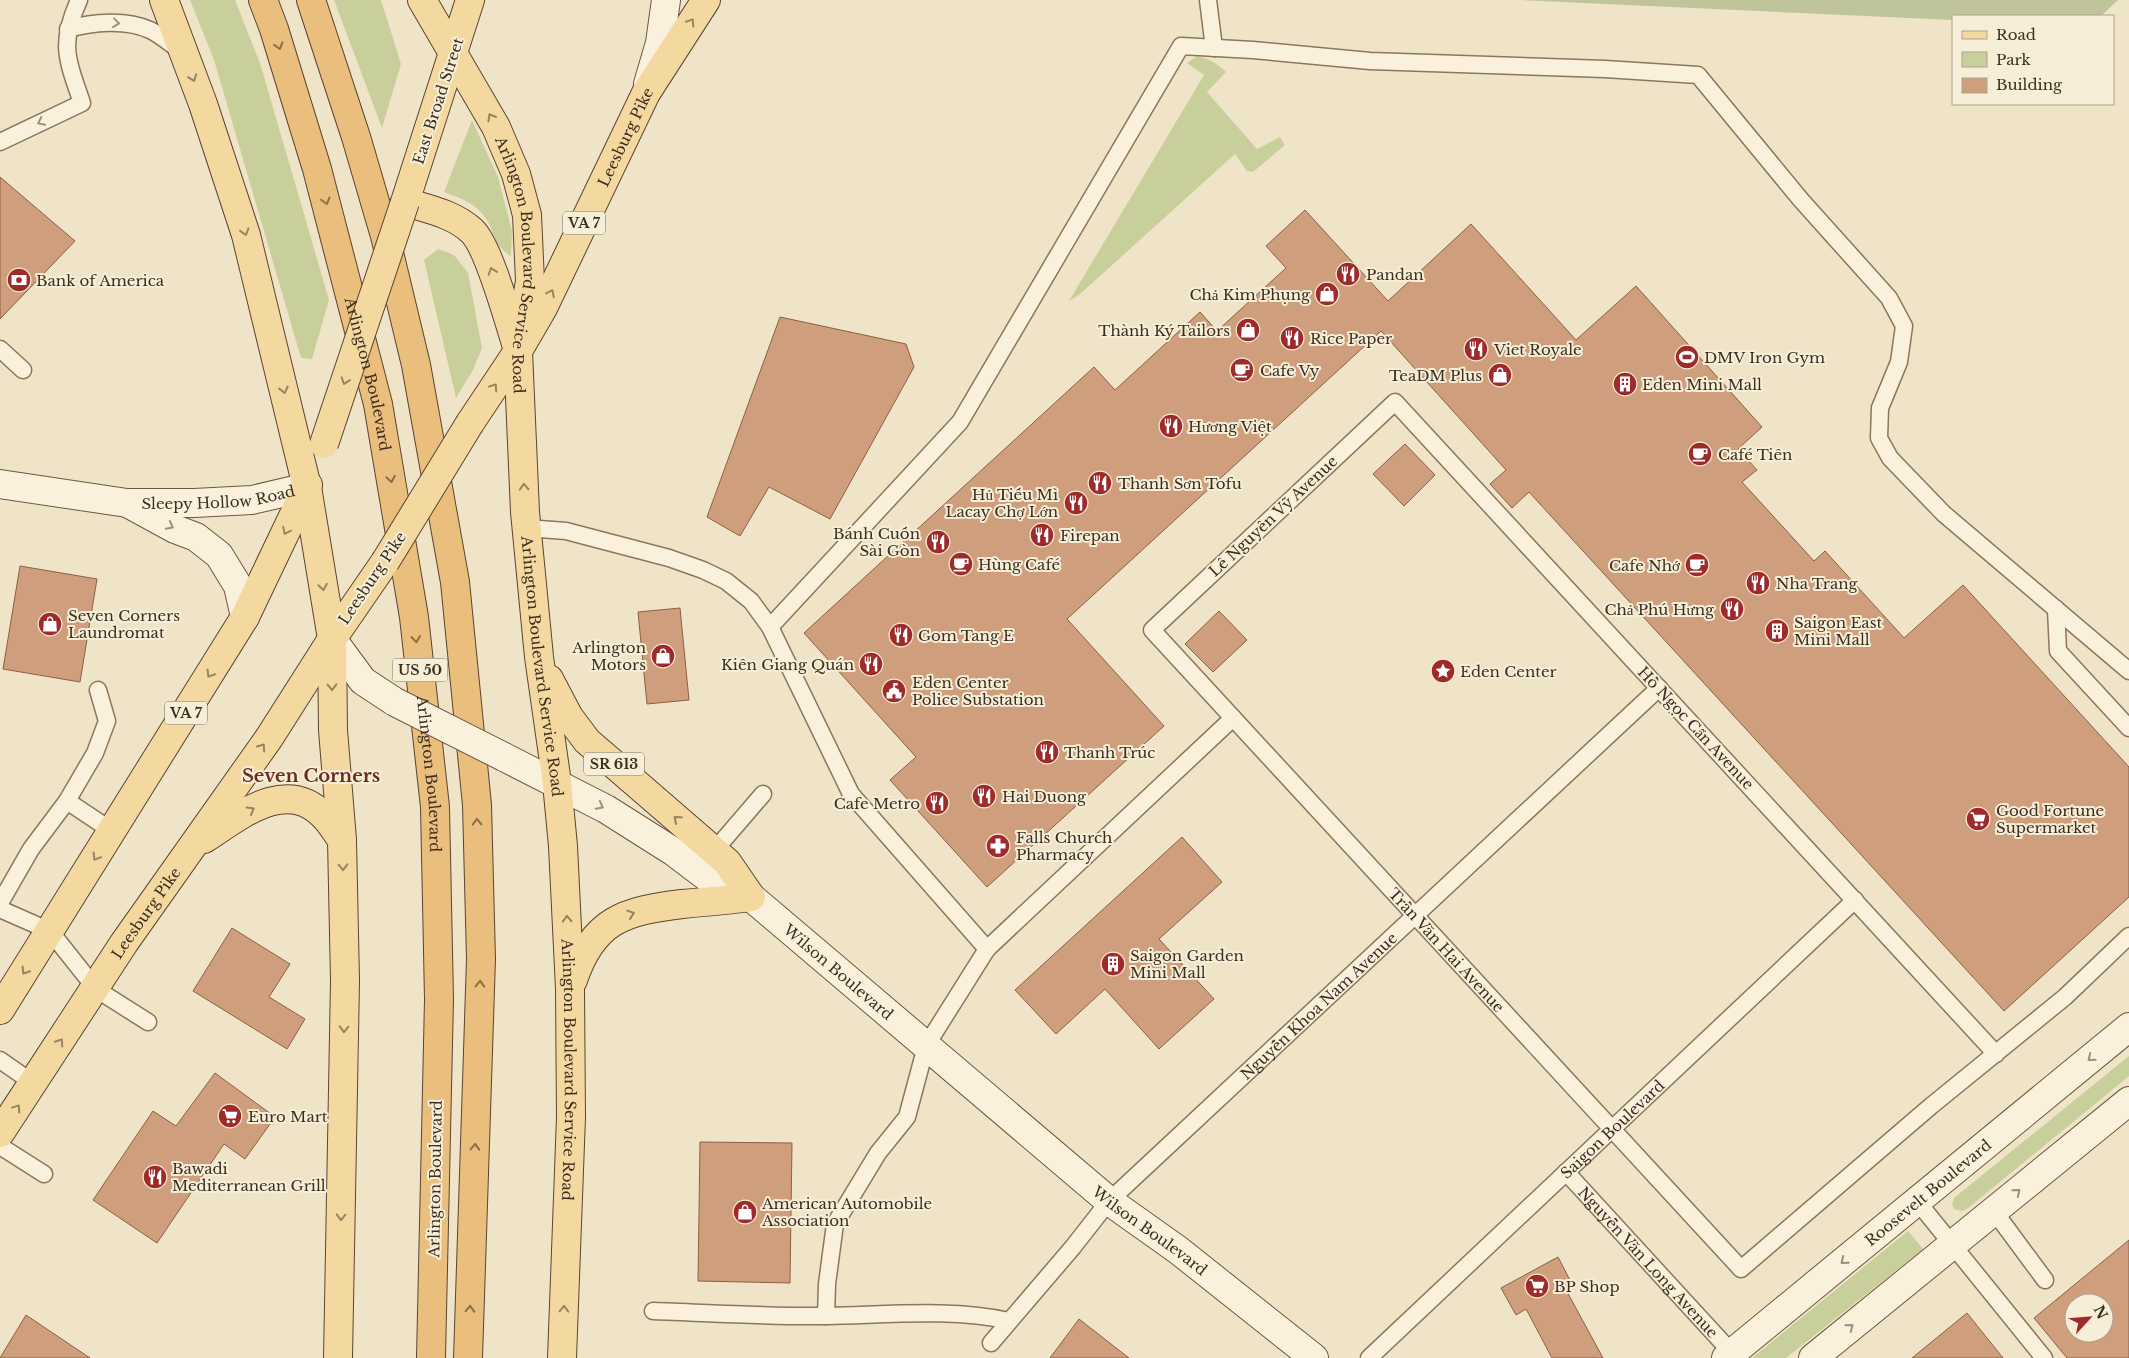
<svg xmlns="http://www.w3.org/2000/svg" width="2129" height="1358" viewBox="0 0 2129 1358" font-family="'Libre Baskerville',serif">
<rect width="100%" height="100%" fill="#f0e4c8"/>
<g fill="#c9cf9b">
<path d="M 190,0 L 235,0 L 260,63 L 329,300 L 312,359 L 301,358 L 214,60 Z"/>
<path d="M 334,0 L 381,0 L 401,64 L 382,128 Z"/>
<path d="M 1197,56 C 1209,59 1217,63 1226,72 L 1207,92 L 1257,149 L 1280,137 L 1285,145 L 1253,172 L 1247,171 L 1235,154 L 1079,295 L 1069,301 L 1204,75 L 1187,63 Z"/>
<path d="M 472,120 L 498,177 L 512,231 L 511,256 C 492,245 496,233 485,217 C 475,203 460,198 444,192 Z"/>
<path d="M 438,249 L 454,255 L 468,273 L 482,348 L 473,370 L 456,398 L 424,260 Z"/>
<path d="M 2129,1056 L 2129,1076 L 1967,1209 L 1962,1211 L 1954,1209 L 1952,1205 L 1954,1198 Z"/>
<path d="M 1908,1231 L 1923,1249 L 1786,1358 L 1752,1358 Z"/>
</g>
<path fill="#bfc49a" d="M 1520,0 L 2118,0 L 2101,16 L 1953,16 L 1953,20 Z"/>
<g fill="#cf9f7d" stroke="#8d5f41" fill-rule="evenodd">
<path d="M 0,177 L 75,241 L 0,319 Z"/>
<path d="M 1305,210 L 1388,301 L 1471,224 L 1576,340 L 1636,286 L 1762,427 L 1738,449 L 1757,470 L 1742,482 L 1814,561 L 1825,551 L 1904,638 L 1963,585 L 2129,767 L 2129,897 L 2004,1011 L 1529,492 L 1512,508 L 1490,484 L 1506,470 L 1381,331 L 1067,619 L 1164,726 L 987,887 L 890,780 L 916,757 L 804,633 L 1094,367 L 1115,390 L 1200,312 L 1217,331 L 1286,268 L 1266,246 Z"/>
<path d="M 780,317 L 906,344 L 914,367 L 830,519 L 769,487 L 740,536 L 707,517 Z"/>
<path d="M 1405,444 L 1435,475 L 1404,506 L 1373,474 Z"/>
<path d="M 20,566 L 97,579 L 80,682 L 3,669 Z"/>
<path d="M 680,608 L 689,700 L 647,704 L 638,612 Z"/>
<path d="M 1219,611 L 1247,640 L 1213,672 L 1185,644 Z"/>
<path d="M 1182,837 L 1222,882 L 1159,939 L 1214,999 L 1159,1049 L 1105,989 L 1056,1034 L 1015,990 Z"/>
<path d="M 232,928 L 290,964 L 269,997 L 305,1019 L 287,1049 L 193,991 Z"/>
<path d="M 215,1073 L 275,1117 L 245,1159 L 224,1144 L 157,1243 L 93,1200 L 153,1111 L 176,1126 Z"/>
<path d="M 700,1142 L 792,1143 L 790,1283 L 698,1281 Z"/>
<path d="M 2129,1240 L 2129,1358 L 2067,1358 L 2034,1318 ZM 2074,1303 L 2104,1303 L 2104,1333 L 2074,1333 Z"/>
<path d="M 1558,1257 L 1572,1284 L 1565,1288 L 1603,1358 L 1552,1358 L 1526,1309 L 1516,1315 L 1501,1288 Z"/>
<path d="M 1967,1313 L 2003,1358 L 1912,1358 Z"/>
<path d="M 26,1315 L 90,1358 L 0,1358 Z"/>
<path d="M 1079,1319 L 1129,1358 L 1050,1358 Z"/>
</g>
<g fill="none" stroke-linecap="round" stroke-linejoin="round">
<g stroke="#8d765c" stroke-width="19">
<g id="service">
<path d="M 1208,0 L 1214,48"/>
<path d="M 68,29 C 93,22 126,19 150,30 C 161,35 172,45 182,52"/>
<path d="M 0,142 L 82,103 C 67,59 59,44 79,0"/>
<path d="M 0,349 L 23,370"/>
<path d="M 526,528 L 566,531 L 669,558 L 703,570 L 726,581 L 751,601 L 770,627 L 851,794 L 987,949"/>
<path d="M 2056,609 L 2058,651 L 2129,728"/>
<path d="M 770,627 L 960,422 L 1181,46 L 1253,50 L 1370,61 L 1605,69 L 1698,75 L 1801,200 L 1889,298 L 1904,326 L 1899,362 L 1880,408 L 1879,438 L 1890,458 L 1944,514 L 2129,671"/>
<path d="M 67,801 L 112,831"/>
<path d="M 714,851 L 763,794"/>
<path d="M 0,903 L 31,849 L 67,801 L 95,753 L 107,721 L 98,690"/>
<path d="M 0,909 L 50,931 L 96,989 L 148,1022"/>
<path id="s1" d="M 1996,1054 L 1395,402 L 1152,630 L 1741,1269 L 1931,1106 L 2065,997 L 2129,936"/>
<path d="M 0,1060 L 33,1083"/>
<path d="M 0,1146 L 44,1174"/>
<path id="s2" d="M 1566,1172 L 1732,1353"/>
<path d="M 1917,1201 L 2044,1358"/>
<path d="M 1994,1211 L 2045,1280"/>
<path d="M 653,1311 C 711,1313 770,1317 828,1316 C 885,1315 954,1308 1009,1321"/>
<path d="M 826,1316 L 827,1284 L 835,1224 L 878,1153 L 907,1117 L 926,1046 L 987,949 L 1233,718"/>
<path id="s3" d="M 991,1343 L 1073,1247 L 1109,1201 L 1659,688"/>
<path id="s4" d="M 1369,1358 L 1855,900"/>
</g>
</g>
<g stroke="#6f573f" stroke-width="30">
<g id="secondary">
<path d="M 648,84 L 660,43 L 666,0"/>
<path id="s5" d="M 0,484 L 127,503 L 194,503 L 252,500 L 307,487"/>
<path d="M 131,505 L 175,529 L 196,537 L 219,555 L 238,586 L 245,617"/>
<path d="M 332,639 L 363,681 L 395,702"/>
<path id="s6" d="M 504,757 L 606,809 L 674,852 L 711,880 L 751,897 L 1109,1201 L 1178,1250 L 1314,1358"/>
<path id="s7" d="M 1726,1358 L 2129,1027"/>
<path d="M 1813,1358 L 2129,1101"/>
</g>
</g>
<g stroke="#5b4430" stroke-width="30">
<g id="primary">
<path d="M 164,0 L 203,104 L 246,235 L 307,487 L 332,639 L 333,730 L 342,840 L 345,981 L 338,1358"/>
<path id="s8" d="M 422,0 L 496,127 L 516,174 L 527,215 L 530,281 L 518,351 L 525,512 L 539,657 L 557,783 L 563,846 L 570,989 L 571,1117 L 562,1358"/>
<path d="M 470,0 L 405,202 C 428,209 454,214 472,231 C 489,247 509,322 517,347"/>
<path id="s9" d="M 470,423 L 518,351 L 543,308 L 646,93 L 706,0"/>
<path d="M 549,679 L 569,717 L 587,741 L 727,862 L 751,897 C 728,900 705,902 682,904 C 624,911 593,920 573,980"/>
<path d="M 204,839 C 239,817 285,776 324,816 C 331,823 336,832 342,840"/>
<path d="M 0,1010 L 245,617 L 308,485"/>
<path id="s10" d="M 0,1133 L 124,943 L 269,738 L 332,639 L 385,562"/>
</g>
</g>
<g stroke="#5b4430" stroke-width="30">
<g id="trunk">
<path id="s11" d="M 263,0 L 274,29 L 317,169 L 378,404 L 414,617 L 435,807 L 439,999 L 431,1358"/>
<path d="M 311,0 L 356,137 L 385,236 L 416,365 L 455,582 L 477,805 L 481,959 L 468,1358"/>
</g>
</g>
<use href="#service" stroke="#faf1dc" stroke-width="16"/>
<use href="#secondary" stroke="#faf1dc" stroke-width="28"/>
<use href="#primary" stroke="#f3d9a0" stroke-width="28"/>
<use href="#trunk" stroke="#eabe7c" stroke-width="28"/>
<g stroke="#6f573f" stroke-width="30" stroke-linecap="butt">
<path id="secondary-bridge" d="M 395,702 L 504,757"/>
</g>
<g stroke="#5b4430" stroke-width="30" stroke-linecap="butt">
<g id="primary-bridge">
<path d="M 324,444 L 405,202"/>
<path d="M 385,562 L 470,423"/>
</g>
</g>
<use href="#secondary-bridge" stroke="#faf1dc" stroke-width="28"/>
<use href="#primary-bridge" stroke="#f3d9a0" stroke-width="28"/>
</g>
<defs><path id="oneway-chevron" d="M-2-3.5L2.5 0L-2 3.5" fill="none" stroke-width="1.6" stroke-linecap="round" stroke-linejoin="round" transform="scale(1.25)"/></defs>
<g stroke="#988460">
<use href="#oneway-chevron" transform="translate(691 22) rotate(-57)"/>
<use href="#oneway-chevron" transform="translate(193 78) rotate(70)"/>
<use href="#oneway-chevron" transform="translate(491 117) rotate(-120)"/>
<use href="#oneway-chevron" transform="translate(245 232) rotate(73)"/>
<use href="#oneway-chevron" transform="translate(492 271) rotate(-109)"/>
<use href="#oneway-chevron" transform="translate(551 293) rotate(-64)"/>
<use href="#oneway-chevron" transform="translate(345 381) rotate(109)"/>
<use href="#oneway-chevron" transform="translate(494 387) rotate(-56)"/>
<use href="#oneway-chevron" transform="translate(284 390) rotate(76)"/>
<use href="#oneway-chevron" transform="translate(524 487) rotate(-93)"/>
<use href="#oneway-chevron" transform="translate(286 531) rotate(116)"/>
<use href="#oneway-chevron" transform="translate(323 587) rotate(81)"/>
<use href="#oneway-chevron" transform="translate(210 674) rotate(122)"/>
<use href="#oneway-chevron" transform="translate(332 687) rotate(89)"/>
<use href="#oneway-chevron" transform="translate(262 747) rotate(-55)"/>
<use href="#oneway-chevron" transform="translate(251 810) rotate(-30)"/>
<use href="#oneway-chevron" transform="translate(677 819) rotate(-139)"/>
<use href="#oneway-chevron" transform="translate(96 857) rotate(122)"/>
<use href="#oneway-chevron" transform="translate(343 867) rotate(88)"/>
<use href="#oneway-chevron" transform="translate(631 914) rotate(-18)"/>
<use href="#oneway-chevron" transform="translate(567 919) rotate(-93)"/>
<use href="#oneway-chevron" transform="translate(25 971) rotate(122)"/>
<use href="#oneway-chevron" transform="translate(344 1029) rotate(91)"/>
<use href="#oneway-chevron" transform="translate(60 1042) rotate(-57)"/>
<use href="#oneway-chevron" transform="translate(17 1108) rotate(-56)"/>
<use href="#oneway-chevron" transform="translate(341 1217) rotate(91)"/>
<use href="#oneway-chevron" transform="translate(564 1309) rotate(-88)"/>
</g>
<g stroke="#9c907e">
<use href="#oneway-chevron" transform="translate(116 23) rotate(7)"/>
<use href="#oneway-chevron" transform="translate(41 122) rotate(154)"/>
<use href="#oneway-chevron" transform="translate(170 526) rotate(28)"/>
<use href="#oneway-chevron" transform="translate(600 806) rotate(28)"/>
<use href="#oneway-chevron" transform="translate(2091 1058) rotate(141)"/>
<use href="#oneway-chevron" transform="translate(2017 1192) rotate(-39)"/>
<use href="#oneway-chevron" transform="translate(1844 1261) rotate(141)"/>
<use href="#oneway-chevron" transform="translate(1850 1327) rotate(-39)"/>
</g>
<g stroke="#8b6f49">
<use href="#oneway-chevron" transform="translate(279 46) rotate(73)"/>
<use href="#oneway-chevron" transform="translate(326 201) rotate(75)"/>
<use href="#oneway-chevron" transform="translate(391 479) rotate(80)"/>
<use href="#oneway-chevron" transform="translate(416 639) rotate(84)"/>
<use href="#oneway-chevron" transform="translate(477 822) rotate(-92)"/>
<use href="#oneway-chevron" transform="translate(480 984) rotate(-88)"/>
<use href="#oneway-chevron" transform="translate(475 1147) rotate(-88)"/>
<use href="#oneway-chevron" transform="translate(470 1309) rotate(-88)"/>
</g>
<defs>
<g id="restaurant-disc" transform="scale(1.25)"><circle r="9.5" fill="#9e2a2b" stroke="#f7eed8"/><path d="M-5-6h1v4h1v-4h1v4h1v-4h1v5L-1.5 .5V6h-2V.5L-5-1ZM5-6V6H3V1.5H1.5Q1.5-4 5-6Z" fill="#fff"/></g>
<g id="bank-disc" transform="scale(1.25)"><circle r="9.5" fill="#9e2a2b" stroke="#f7eed8"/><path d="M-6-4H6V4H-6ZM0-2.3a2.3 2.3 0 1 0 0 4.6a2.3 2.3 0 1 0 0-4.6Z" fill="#fff"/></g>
<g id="shop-disc" transform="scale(1.25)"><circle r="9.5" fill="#9e2a2b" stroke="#f7eed8"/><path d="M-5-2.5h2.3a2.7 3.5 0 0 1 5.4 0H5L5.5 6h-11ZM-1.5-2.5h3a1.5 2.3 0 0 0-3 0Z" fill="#fff"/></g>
<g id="stadium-disc" transform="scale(1.25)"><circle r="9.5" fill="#9e2a2b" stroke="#f7eed8"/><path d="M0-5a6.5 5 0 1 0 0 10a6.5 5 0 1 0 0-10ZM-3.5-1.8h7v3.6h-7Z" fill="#fff"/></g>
<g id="cafe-disc" transform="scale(1.25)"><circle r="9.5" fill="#9e2a2b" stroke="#f7eed8"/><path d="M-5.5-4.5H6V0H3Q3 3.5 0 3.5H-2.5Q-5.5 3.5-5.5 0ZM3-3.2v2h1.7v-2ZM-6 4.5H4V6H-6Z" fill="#fff"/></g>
<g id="building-disc" transform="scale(1.25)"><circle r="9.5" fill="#9e2a2b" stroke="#f7eed8"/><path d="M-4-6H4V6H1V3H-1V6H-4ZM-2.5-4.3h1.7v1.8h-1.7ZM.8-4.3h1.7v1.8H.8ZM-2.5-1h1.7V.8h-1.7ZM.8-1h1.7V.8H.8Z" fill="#fff"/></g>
<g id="sight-disc" transform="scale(1.25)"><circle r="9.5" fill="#9e2a2b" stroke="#f7eed8"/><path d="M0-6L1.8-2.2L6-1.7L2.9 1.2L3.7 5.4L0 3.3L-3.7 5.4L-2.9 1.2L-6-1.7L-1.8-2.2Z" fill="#fff"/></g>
<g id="civic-disc" transform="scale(1.25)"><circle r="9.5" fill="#9e2a2b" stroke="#f7eed8"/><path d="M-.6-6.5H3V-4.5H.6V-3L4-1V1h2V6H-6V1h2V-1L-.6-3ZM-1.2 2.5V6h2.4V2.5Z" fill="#fff"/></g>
<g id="supermarket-disc" transform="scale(1.25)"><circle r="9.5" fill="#9e2a2b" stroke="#f7eed8"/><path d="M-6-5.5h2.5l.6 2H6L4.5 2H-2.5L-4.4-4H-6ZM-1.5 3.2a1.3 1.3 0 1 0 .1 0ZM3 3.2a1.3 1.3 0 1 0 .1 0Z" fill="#fff"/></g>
<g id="pharmacy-disc" transform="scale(1.25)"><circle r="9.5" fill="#9e2a2b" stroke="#f7eed8"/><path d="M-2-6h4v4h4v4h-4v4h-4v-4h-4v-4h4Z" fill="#fff"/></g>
</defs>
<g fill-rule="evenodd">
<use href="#restaurant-disc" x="1348" y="274"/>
<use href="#bank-disc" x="19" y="280"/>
<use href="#shop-disc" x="1327" y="294"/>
<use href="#shop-disc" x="1248" y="330"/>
<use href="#restaurant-disc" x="1292" y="338"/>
<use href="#restaurant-disc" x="1476" y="349"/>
<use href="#stadium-disc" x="1687" y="357"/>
<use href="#cafe-disc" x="1242" y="370"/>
<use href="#shop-disc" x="1500" y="375"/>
<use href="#building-disc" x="1625" y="384"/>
<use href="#restaurant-disc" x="1171" y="426"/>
<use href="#cafe-disc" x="1700" y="454"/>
<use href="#restaurant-disc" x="1100" y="483"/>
<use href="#restaurant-disc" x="1076" y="503"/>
<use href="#restaurant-disc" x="1042" y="535"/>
<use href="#restaurant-disc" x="938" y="542"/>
<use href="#cafe-disc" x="961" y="564"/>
<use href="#cafe-disc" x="1697" y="565"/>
<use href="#restaurant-disc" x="1758" y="583"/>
<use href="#restaurant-disc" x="1732" y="609"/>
<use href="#shop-disc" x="50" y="624"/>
<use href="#building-disc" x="1777" y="631"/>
<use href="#restaurant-disc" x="901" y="635"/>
<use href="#shop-disc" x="663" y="656"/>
<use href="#restaurant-disc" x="871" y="664"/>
<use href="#sight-disc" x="1443" y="671"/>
<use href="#civic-disc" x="894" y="691"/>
<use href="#restaurant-disc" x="1047" y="752"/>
<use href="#restaurant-disc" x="984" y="796"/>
<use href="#restaurant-disc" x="937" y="803"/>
<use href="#supermarket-disc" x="1978" y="819"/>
<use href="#pharmacy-disc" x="998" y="846"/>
<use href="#building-disc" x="1113" y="964"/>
<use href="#supermarket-disc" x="230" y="1116"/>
<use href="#restaurant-disc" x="155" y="1177"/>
<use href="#shop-disc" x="745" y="1212"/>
<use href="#supermarket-disc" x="1537" y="1286"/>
</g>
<g text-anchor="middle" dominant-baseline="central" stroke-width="4" stroke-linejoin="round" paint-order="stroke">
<g fill="#f7eed8" stroke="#756857" stroke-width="1">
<rect x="563" y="211.5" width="42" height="23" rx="4"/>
<rect x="392.5" y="658.5" width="55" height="23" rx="4"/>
<rect x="165" y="701.5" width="42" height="23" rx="4"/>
<rect x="584" y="752.5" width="60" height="23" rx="4"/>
</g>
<g font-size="14" font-weight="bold" fill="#3d2e20">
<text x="584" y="223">VA 7</text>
<text x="420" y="670">US 50</text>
<text x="186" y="713">VA 7</text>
<text x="614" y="764">SR 613</text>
</g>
<g font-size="15" fill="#3d2e20" stroke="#f7eed8">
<text transform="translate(438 101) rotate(-72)">East Broad Street</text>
<text stroke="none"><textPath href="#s9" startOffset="326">Leesburg Pike</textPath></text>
<text stroke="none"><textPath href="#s8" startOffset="289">Arlington Boulevard Service Road</textPath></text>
<text stroke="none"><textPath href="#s11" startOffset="389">Arlington Boulevard</textPath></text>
<text stroke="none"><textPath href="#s5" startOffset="220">Sleepy Hollow Road</textPath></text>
<text transform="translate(1273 516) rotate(-43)">Lê Nguyên Vỹ Avenue</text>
<text transform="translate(372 578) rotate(-56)">Leesburg Pike</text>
<text stroke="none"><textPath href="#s8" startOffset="694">Arlington Boulevard Service Road</textPath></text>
<text transform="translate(1696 728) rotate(47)">Hồ Ngọc Cẩn Avenue</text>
<text stroke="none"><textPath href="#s11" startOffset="794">Arlington Boulevard</textPath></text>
<text stroke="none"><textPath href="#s10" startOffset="264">Leesburg Pike</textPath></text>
<text stroke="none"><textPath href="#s1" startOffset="1655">Trần Văn Hai Avenue</textPath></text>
<text stroke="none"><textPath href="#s6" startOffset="400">Wilson Boulevard</textPath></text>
<text stroke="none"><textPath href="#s3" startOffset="471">Nguyễn Khoa Nam Avenue</textPath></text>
<text stroke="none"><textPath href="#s8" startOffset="1099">Arlington Boulevard Service Road</textPath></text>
<text stroke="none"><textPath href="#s4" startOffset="334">Saigon Boulevard</textPath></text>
<text transform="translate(435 1179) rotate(-89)">Arlington Boulevard</text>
<text stroke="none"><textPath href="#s7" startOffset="261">Roosevelt Boulevard</textPath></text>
<text stroke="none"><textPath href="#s6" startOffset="805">Wilson Boulevard</textPath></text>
<text stroke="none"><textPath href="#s2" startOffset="122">Nguyễn Văn Long Avenue</textPath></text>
</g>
<g font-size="15" fill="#3d2e20" stroke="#f7eed8" text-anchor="start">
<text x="1366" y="274">Pandan</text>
<text x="36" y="280">Bank of America</text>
<text x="1310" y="294" text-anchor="end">Chả Kim Phụng</text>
<text x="1230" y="330" text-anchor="end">Thành Ký Tailors</text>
<text x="1310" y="338">Rice Paper</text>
<text x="1494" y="349">Viet Royale</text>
<text x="1704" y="357">DMV Iron Gym</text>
<text x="1260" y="370">Cafe Vy</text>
<text x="1482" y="375" text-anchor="end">TeaDM Plus</text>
<text x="1642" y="384">Eden Mini Mall</text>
<text x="1188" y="426">Hương Việt</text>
<text x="1718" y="454">Café Tiên</text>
<text x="1118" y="483">Thanh Sơn Tofu</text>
<text x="1058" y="494" text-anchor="end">Hủ Tiếu Mì<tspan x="1058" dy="17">Lacay Chợ Lớn</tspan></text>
<text x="920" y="533" text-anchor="end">Bánh Cuốn<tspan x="920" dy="17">Sài Gòn</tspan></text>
<text x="1060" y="535">Firepan</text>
<text x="978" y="564">Hùng Café</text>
<text x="1680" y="565" text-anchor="end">Cafe Nhớ</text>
<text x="1776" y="583">Nha Trang</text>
<text x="1714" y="609" text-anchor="end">Chả Phú Hưng</text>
<text x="68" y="615">Seven Corners<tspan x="68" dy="17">Laundromat</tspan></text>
<text x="1794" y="622">Saigon East<tspan x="1794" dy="17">Mini Mall</tspan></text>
<text x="918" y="635">Gom Tang E</text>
<text x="646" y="647" text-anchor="end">Arlington<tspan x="646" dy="17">Motors</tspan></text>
<text x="854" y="664" text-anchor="end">Kiên Giang Quán</text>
<text x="1460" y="671">Eden Center</text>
<text x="912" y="682">Eden Center<tspan x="912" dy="17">Police Substation</tspan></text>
<text x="1064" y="752">Thanh Trúc</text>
<text x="1002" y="796">Hai Duong</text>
<text x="920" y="803" text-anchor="end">Cafe Metro</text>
<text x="1996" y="810">Good Fortune<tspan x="1996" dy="17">Supermarket</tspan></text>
<text x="1016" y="837">Falls Church<tspan x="1016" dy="17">Pharmacy</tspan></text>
<text x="1130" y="955">Saigon Garden<tspan x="1130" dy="17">Mini Mall</tspan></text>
<text x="248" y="1116">Euro Mart</text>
<text x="172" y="1168">Bawadi<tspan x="172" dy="17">Mediterranean Grill</tspan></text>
<text x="762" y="1203">American Automobile<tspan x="762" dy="17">Association</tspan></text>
<text x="1554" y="1286">BP Shop</text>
</g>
<g font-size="18" font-weight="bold" fill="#6b2e1e" stroke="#f7eed8">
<text x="311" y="776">Seven Corners</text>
</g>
</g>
<rect x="1952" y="15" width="162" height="90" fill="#f7eed8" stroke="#ada18e"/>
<rect x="1962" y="31" width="25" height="8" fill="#f3d9a0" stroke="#ada18e"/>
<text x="1996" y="40" font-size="15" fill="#3d2e20">Road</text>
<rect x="1962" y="52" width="25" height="15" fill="#c9cf9b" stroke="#ada18e"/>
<text x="1996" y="65" font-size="15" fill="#3d2e20">Park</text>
<rect x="1962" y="78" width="25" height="15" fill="#cf9f7d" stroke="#ada18e"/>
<text x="1996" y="90" font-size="15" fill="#3d2e20">Building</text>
<g transform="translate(2089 1318) rotate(64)"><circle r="24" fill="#f7eed8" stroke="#ada18e"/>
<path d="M0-4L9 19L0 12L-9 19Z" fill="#9e2a2b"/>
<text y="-8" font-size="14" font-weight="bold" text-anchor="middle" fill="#3d2e20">N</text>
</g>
</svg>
